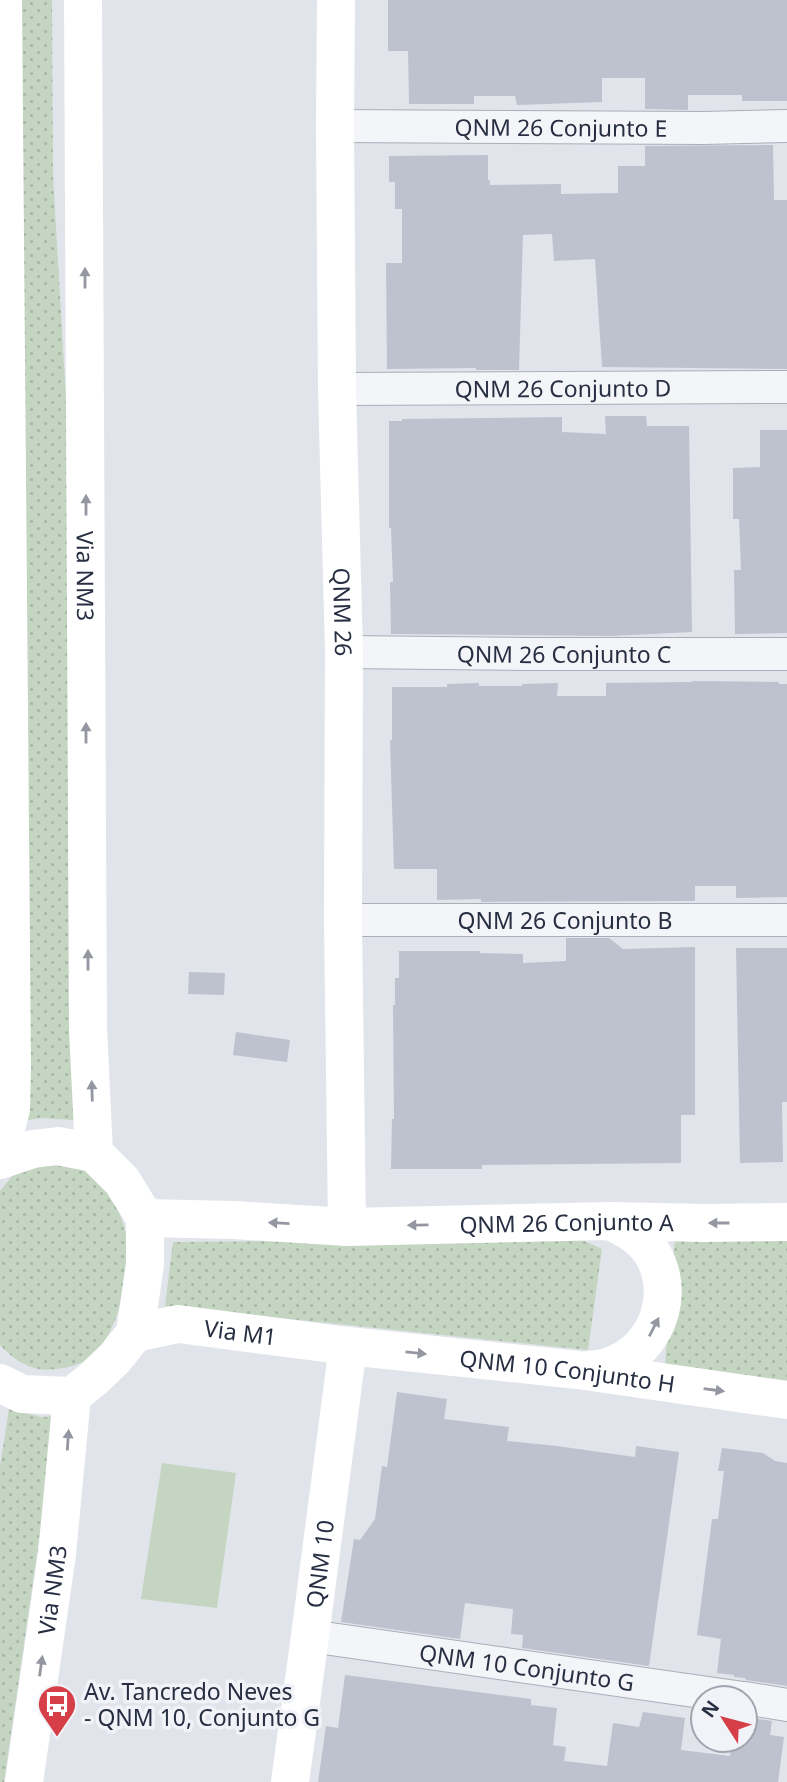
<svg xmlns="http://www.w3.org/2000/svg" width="787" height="1782" viewBox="0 0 787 1782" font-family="'Noto Sans',sans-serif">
<defs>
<pattern id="grass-dots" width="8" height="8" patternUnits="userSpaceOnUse" patternTransform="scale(1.75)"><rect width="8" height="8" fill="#c4d5c1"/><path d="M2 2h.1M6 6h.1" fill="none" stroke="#a8b7a7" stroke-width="1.8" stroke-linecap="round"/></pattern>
</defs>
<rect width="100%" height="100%" fill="#e1e4ea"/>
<g fill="url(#grass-dots)">
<path d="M 16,0 L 52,0 L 53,176 L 69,450 L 74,1120 L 40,1118 L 24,1121 Z"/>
<path d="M 35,1162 L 94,1171 C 109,1194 125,1215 127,1243 C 130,1276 118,1335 91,1357 C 82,1364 67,1368 56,1369 C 33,1373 15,1361 0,1345 L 0,1191 L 13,1175 Z"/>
<path d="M 578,1238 L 602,1249 L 588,1350 L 165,1306 L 173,1242 Z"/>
<path d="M 675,1238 L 787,1238 L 787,1383 L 665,1365 Z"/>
<path d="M 9,1409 L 41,1417 L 57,1416 L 4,1782 L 0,1782 L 0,1466 Z"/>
</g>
<path fill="#c4d5c1" d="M 162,1463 L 236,1473 L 217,1608 L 141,1599 Z"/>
<g fill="#bec2ce">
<path d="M 388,0 L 787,0 L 787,101 L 742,101 L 742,95 L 688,95 L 688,110 L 645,109 L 645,78 L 602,78 L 602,102 L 517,105 L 515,96 L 474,96 L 474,104 L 409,104 L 408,51 L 388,51 Z"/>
<path d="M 773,145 L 774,200 L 787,200 L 787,369 L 602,367 L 595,259 L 554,261 L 552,234 L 523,235 L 519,370 L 476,370 L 476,368 L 387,369 L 386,263 L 402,263 L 402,209 L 395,209 L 395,182 L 389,182 L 389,156 L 488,155 L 488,180 L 490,180 L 490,185 L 561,184 L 561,194 L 618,193 L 618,166 L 645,166 L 645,146 Z"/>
<path d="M 605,416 L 646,416 L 647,426 L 689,426 L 692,632 L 612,636 L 391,634 L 390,582 L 393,582 L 391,528 L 389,528 L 389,421 L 402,421 L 402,419 L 562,417 L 562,432 L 606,434 Z"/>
<path d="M 760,430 L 787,430 L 787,633 L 735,634 L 734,570 L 741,570 L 739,519 L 733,519 L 733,468 L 760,467 Z"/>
<path d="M 692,681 L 779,682 L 779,684 L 787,684 L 787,897 L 736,898 L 736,886 L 695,886 L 695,901 L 481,902 L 481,899 L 437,900 L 437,869 L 394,869 L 390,740 L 392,740 L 392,687 L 447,687 L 447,684 L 479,683 L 479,686 L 522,686 L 522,684 L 558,683 L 557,696 L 606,696 L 606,683 L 692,682 Z"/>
<path d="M 566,938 L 609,938 L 623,949 L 695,947 L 695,1115 L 681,1115 L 681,1163 L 482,1165 L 482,1169 L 391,1169 L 392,1119 L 394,1119 L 393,1005 L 395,1005 L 395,978 L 399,978 L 399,951 L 480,951 L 480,953 L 523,954 L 523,963 L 566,961 Z"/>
<path d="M 736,948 L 787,948 L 787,1102 L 782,1102 L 783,1162 L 740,1163 Z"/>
<path d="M 189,972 L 225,973 L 224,995 L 188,994 Z"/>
<path d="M 236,1032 L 290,1040 L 287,1062 L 233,1055 Z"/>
<path d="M 397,1392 L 447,1399 L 444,1419 L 509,1427 L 507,1441 L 557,1446 L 635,1457 L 636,1446 L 679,1452 L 649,1666 L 522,1648 L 523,1635 L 511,1634 L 513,1609 L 465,1603 L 460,1639 L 341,1622 L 354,1539 L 360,1540 L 375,1519 L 382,1466 L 387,1467 Z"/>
<path d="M 722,1448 L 763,1453 L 775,1461 L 787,1463 L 787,1686 L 746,1680 L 745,1678 L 734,1677 L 734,1675 L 717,1673 L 721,1639 L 697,1635 L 712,1519 L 718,1519 L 724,1471 L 718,1471 Z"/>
<path d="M 345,1675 L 531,1699 L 531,1705 L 557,1708 L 553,1745 L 566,1747 L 564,1761 L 607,1766 L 613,1723 L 639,1727 L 643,1712 L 685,1718 L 681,1750 L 730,1756 L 732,1740 L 745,1740 L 745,1717 L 772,1721 L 770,1735 L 784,1737 L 778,1782 L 318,1782 L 326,1726 L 338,1728 Z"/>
</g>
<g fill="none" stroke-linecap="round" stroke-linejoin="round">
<g stroke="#aaaeb8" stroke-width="34">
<g id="street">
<path id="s1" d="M 335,126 L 704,128 L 787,126"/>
<path id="s2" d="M 337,389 L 787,387"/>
<path id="s3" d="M 344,652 L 527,654 L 787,654"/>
<path id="s4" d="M 343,920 L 787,920"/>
<path id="s5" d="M 310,1636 L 743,1698"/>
<path d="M 745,1698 L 787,1705"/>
</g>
</g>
<use href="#street" stroke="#f4f5f8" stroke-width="32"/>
<g stroke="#fff" stroke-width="38">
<path id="s6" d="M 83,0 L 88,1029 L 94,1153"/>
<path id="s7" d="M 336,0 L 335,126 L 337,389 L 344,652 L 343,920 L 347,1227"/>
<path d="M 0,1152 L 11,1109 L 12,1068 L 3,0"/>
<path d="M 0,1160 L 33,1149 L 58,1146 L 94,1153 L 122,1181 L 145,1218 L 145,1264 L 135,1333 L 115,1358 L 93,1379 L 72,1396 L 22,1394 L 0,1383"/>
<path id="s8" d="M 145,1218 L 234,1220 L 347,1227 L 610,1221 L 705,1223 L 787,1222"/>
<path id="s9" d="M 135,1333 L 178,1324 L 348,1346 L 578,1370 L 787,1400"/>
<path d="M 587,1370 C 646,1369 682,1303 652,1253 C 642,1237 626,1228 610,1221"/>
<path id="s10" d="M 24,1782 L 57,1554 L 72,1396"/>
<path id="s11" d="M 290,1782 L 310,1636 L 348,1346"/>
</g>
</g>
<defs><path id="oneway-solid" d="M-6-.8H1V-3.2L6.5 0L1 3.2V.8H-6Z" transform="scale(1.75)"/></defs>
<g fill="#9497a1">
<use href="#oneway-solid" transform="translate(85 278) rotate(-90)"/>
<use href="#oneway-solid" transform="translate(86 505) rotate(-90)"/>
<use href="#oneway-solid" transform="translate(86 733) rotate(-90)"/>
<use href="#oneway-solid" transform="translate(88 960) rotate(-90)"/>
<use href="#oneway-solid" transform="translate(92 1091) rotate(-92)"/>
<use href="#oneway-solid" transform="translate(279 1223) rotate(-177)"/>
<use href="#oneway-solid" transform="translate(719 1223) rotate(180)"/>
<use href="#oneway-solid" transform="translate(418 1225) rotate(179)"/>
<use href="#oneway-solid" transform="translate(654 1327) rotate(-63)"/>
<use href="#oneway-solid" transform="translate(416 1353) rotate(6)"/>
<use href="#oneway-solid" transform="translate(714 1390) rotate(8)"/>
<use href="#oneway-solid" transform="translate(68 1440) rotate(-86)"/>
<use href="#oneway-solid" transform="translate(41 1666) rotate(-82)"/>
</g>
<defs>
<g id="bus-pin" transform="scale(2.0125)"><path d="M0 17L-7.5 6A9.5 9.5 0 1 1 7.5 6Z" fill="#d63f47" stroke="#f1f3f8"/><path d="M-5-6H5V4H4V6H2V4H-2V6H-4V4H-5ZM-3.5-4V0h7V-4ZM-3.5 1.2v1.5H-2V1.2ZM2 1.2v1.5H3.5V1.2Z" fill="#fff"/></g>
</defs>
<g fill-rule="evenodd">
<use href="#bus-pin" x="57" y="1704"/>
</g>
<g text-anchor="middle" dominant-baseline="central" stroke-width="7" stroke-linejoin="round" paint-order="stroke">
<g font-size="23" fill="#282f43" stroke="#f1f3f8">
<text stroke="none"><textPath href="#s1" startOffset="226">QNM 26 Conjunto E</textPath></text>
<text stroke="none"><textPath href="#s2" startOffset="226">QNM 26 Conjunto D</textPath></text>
<text stroke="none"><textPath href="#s6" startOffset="576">Via NM3</textPath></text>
<text stroke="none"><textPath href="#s7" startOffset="612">QNM 26</textPath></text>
<text stroke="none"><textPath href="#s3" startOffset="220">QNM 26 Conjunto C</textPath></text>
<text stroke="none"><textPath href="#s4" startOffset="222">QNM 26 Conjunto B</textPath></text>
<text stroke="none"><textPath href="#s8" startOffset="422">QNM 26 Conjunto A</textPath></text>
<text stroke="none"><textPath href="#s9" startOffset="107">Via M1</textPath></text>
<text stroke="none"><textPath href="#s9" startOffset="436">QNM 10 Conjunto H</textPath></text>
<text stroke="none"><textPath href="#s11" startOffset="220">QNM 10</textPath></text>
<text stroke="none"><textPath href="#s10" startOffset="194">Via NM3</textPath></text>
<text stroke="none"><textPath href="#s5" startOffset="219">QNM 10 Conjunto G</textPath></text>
</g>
<g font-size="23" fill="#282f43" stroke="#f1f3f8" text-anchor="start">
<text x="84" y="1691">Av. Tancredo Neves<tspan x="84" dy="26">- QNM 10, Conjunto G</tspan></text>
</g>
</g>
<g transform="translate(724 1719) rotate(306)"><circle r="33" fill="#f1f3f8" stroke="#a1a5b0" stroke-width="2"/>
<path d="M0-5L12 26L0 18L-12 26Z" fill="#d63f47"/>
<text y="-10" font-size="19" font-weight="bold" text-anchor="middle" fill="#282f43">N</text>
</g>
</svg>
